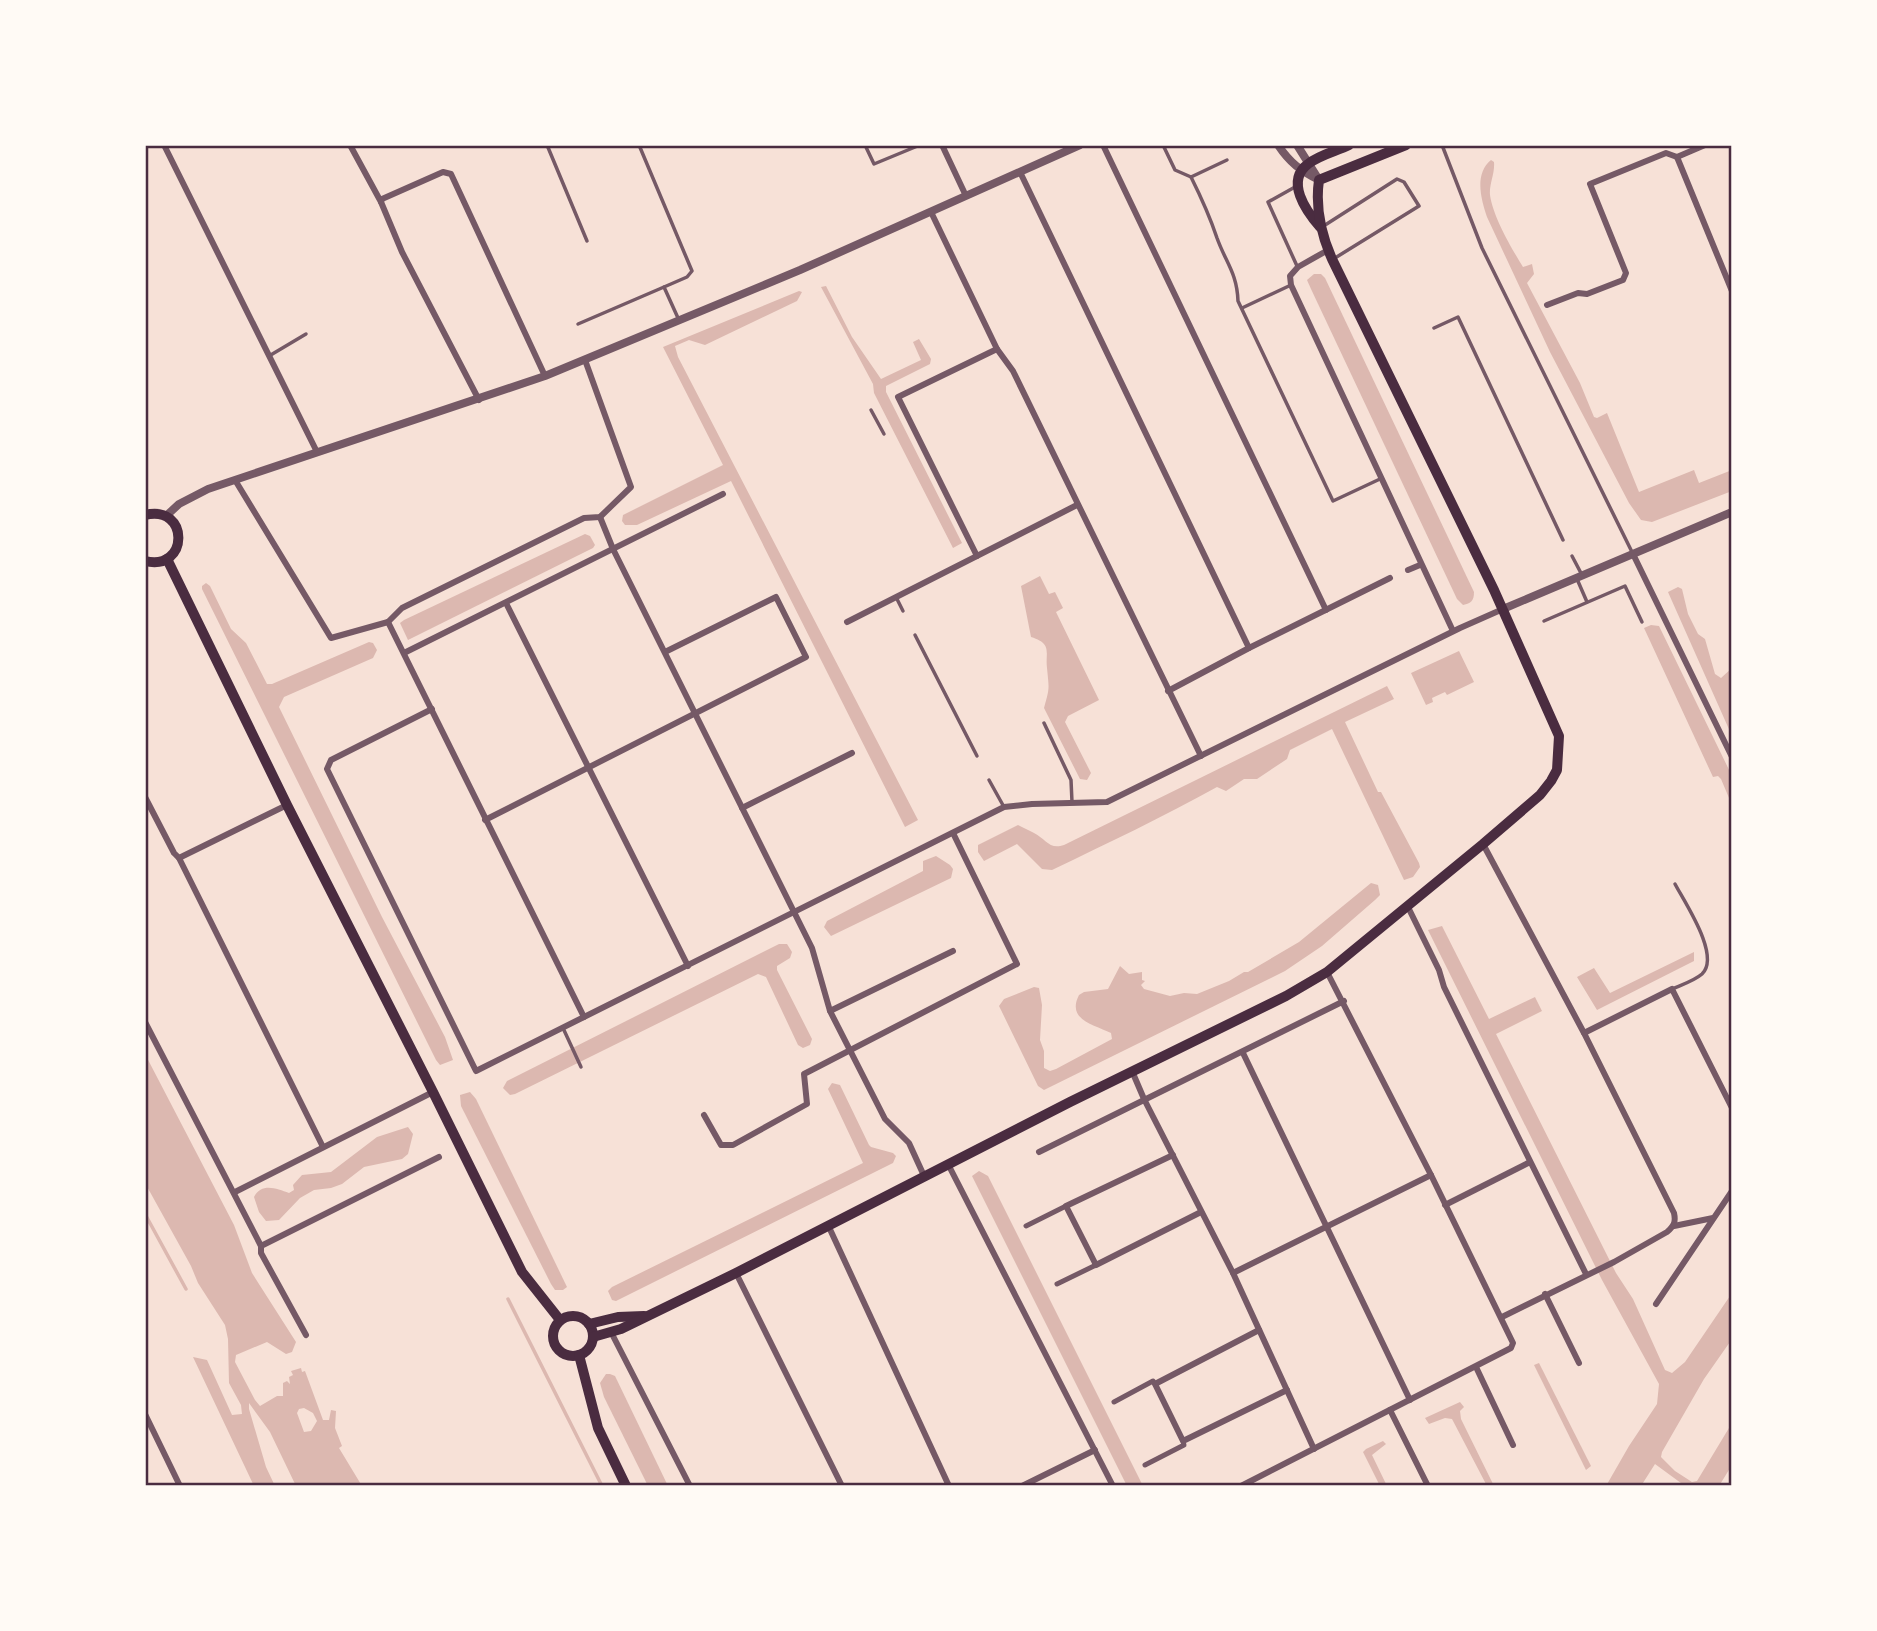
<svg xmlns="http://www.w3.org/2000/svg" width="1877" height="1631" viewBox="0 0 1877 1631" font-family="'Fira Sans',sans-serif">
<rect width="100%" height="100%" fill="#f7e1d7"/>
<g fill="#dcb8b0" fill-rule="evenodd">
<path d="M 1491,160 L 1494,162 C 1495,174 1489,184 1490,195 C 1493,217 1512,249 1523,267 L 1532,264 L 1534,274 L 1527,283 L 1580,383 L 1594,417 L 1597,418 L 1607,413 L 1639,492 L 1694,470 L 1699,483 L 1732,470 L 1732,491 L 1652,522 L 1641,520 L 1629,503 L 1550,352 L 1487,217 C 1481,199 1474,174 1491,160 Z"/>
<path d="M 1314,274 L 1321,274 L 1325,278 L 1474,592 C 1474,601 1471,603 1463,605 L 1457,599 L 1311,289 L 1307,280 Z"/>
<path d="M 826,286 L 852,337 L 881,379 L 921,360 L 913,342 L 919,339 L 931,359 L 930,364 L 886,386 L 886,392 L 962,543 L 953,548 L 874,393 L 873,384 L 821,287 Z"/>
<path d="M 799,291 L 802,292 L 797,301 L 705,345 L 689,340 L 675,346 L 678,357 L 918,820 L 905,827 L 731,481 L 637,525 L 625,525 L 622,521 L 623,515 L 723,465 L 663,347 Z"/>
<path d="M 585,534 L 590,536 L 595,545 L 593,548 L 408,640 L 400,623 L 404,620 Z"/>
<path d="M 1040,576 L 1049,594 L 1055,592 L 1063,608 L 1056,612 L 1099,700 L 1068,716 L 1065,722 L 1091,773 L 1087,780 L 1080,779 L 1044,708 C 1050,687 1049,689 1047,668 C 1045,652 1053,644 1031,637 L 1021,586 Z"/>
<path d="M 206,583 L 210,586 L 231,629 L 246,643 L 267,684 L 272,684 L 369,642 L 373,643 L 377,650 L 373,658 L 284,697 L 279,707 L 382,917 L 445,1037 L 453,1060 L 440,1065 L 436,1060 L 202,589 L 202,586 Z"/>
<path d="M 1678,587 L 1682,589 L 1688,614 L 1698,634 L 1705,639 L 1715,674 L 1721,678 L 1732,668 L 1732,736 L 1668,592 Z"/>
<path d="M 1651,625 L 1659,626 L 1732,776 L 1732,805 L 1721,779 L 1718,776 L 1713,777 L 1644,628 Z"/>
<path d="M 1459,651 L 1474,682 L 1447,695 L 1445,692 L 1432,698 L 1433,702 L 1426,705 L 1411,673 Z"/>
<path d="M 1387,686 L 1394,699 L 1345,722 L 1378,792 L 1381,792 L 1419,863 L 1420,867 L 1413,877 L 1404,880 L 1332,729 L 1290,750 L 1287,759 L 1257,779 L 1244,779 L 1226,791 L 1217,787 C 1163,817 1108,843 1052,870 L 1042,869 L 1017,844 L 984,861 L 978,852 L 978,845 L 1018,825 C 1023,828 1029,830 1034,833 C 1046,839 1049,850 1064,845 Z"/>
<path d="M 936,856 L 950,865 L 953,869 L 951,878 L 831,936 L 824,927 L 827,921 L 923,871 L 923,861 Z"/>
<path d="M 1371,883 L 1378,885 L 1380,895 L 1375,900 L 1322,946 L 1285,971 L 1044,1090 L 1038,1086 L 1001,1010 L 999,1006 L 1004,999 L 1034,987 L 1039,988 L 1042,1005 L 1040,1040 L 1044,1051 L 1044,1068 L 1050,1071 L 1056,1069 L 1112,1039 L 1111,1033 C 1095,1025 1066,1020 1079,995 L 1084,992 L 1108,989 L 1120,966 L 1129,974 L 1142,972 L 1142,980 L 1145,981 L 1141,985 L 1144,989 L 1170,996 L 1184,993 L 1197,994 L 1229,981 L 1244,972 L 1248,972 L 1299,942 Z"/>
<path d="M 1442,926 L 1489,1019 L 1535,997 L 1542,1011 L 1496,1034 L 1616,1273 L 1633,1299 L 1665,1370 L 1672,1373 L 1685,1362 L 1732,1293 L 1732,1339 L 1704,1379 L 1662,1452 L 1661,1457 L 1675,1471 L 1692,1482 L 1697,1481 L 1732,1423 L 1732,1465 L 1719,1486 L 1685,1486 L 1655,1464 L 1641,1486 L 1606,1486 L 1629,1446 L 1657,1404 L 1659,1384 L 1602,1280 L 1428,930 Z"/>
<path d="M 779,944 L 787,944 L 792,952 L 790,958 L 777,966 L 777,970 L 812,1039 L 810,1045 L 803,1048 L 798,1045 L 766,977 L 758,974 L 515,1094 L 510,1095 L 503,1088 L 507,1081 Z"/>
<path d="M 1694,952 L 1694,961 L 1597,1010 L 1577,977 L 1594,968 L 1610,993 Z"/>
<path d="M 145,1054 L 234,1225 L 252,1273 L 296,1342 L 292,1352 L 286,1354 L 267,1342 L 236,1355 L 235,1362 L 255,1400 L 260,1406 L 277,1396 L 283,1396 L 283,1383 L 287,1381 L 290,1384 L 289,1377 L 293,1375 L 291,1371 L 301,1368 L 302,1372 L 305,1371 L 323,1420 L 329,1420 L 331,1410 L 336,1411 L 335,1428 L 342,1446 L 339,1448 L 362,1486 L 296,1486 L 270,1432 L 249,1403 L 249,1409 L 266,1467 L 275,1486 L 254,1486 L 193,1357 L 207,1360 L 232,1415 L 242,1414 L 241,1405 L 229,1383 L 228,1339 L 225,1325 L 198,1283 L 191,1266 L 145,1183 ZM 304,1408 L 313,1413 L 317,1421 L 311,1431 L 304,1432 L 297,1413 L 299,1409 Z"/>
<path d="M 832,1083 L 840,1085 L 869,1145 L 871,1147 L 893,1153 L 896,1156 L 893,1163 L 616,1301 L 612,1300 L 608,1291 L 612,1287 L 863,1163 L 828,1089 Z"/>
<path d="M 470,1092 L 476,1099 L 567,1287 L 563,1290 L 555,1290 L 551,1284 L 461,1106 L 460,1095 Z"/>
<path d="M 408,1127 L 413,1134 L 408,1154 L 402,1159 L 364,1167 L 342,1184 L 331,1188 L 314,1190 L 300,1198 L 279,1220 L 266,1221 L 259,1212 L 254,1197 C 262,1182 277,1189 289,1193 L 294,1190 L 293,1185 L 302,1175 L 331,1172 L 377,1137 Z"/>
<path d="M 979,1171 L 988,1176 L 1143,1486 L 1127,1486 L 972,1176 Z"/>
<path d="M 1539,1363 L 1591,1466 L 1586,1470 L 1534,1365 Z"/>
<path d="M 606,1374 L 610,1374 L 615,1376 L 668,1486 L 648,1486 L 604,1397 L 600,1383 Z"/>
<path d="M 1460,1402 L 1464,1407 L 1460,1411 L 1461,1419 L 1494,1486 L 1487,1486 L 1452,1419 L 1445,1418 L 1429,1424 L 1425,1418 Z"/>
<path d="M 1383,1441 L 1386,1444 L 1372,1455 L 1387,1486 L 1380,1486 L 1363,1452 L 1366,1449 Z"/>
</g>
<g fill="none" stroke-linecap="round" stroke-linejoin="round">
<g stroke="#dcb8b0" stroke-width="3.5">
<path d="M 145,1214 L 186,1289"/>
<path d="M 508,1299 L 602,1486"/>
</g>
<g stroke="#755966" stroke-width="3.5">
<path d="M 547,145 L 587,241"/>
<path d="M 639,145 L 692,271 L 687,277 L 664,287 L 678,318"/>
<path d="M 865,145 L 874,164 L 920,145"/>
<path d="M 1163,145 L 1175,170 L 1191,177 C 1201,197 1210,217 1217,238 C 1226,263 1237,273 1238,301 L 1333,501 L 1380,479"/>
<path d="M 1442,145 L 1482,248 L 1632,552"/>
<path d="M 1191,177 L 1227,160"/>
<path d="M 1295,187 L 1268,202 L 1297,266"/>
<path d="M 1322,227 L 1397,179 L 1404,182 L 1419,206 L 1335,258"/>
<path d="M 1242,308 L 1291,285"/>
<path d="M 578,324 L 664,287"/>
<path d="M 1434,328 L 1458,317 L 1563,540"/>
<path d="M 269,356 L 306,334"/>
<path d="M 871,410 L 884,434"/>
<path d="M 1572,556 L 1582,575"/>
<path d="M 1577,579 L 1587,602"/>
<path d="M 896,597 L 903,611"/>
<path d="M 1544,621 L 1625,586 L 1642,622"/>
<path d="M 915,635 L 977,756"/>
<path d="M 1044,723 L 1071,780 L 1072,802"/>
<path d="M 989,780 L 1004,807"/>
<path d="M 1672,989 C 1681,985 1694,981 1702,974 C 1721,956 1685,903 1675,884"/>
<path d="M 563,1028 L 581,1067"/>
</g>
<g stroke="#755966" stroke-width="5">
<path d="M 1026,1226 L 1066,1206"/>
<path d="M 1057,1284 L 1096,1265"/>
<path d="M 1114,1402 L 1153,1381 L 1155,1384"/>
<path d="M 1145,1465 L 1184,1445 L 1183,1441"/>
</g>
<g stroke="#755966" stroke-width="6">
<path d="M 164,145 L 317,452"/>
<path d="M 350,145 L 381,202 L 402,252 L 479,400"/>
<path d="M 942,145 L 966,196"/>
<path d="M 1103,145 L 1326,610"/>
<path d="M 1677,157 L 1732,291"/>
<path d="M 1020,172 L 1249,648"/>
<path d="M 381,202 L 382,199 L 443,172 L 451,174 L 545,376"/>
<path d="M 931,212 L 997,349 L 1013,371 L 1201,756"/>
<path d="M 1328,250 L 1298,267 L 1290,276 L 1291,285 L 1453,631"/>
<path d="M 1547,305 L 1578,293 L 1587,294 L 1623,280 L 1626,273 L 1590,184 L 1666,153 L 1677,157 L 1705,145"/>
<path d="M 235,480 L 331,638 L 388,622 L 402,608 L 584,518 L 600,517 L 631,487 L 585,360"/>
<path d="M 600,517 L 613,549 L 812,948 L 830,1011 L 885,1119 L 909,1143 L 925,1178"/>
<path d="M 1633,554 L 1732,757"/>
<path d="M 977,556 L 898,397 L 997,349"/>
<path d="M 1408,570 L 1420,565"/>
<path d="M 506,603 L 688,966"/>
<path d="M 388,622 L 584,1017"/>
<path d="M 847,622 L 1077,505"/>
<path d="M 404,653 L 723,494"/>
<path d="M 1168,691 L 1249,648 L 1390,578"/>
<path d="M 432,709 L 331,760 L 327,769 L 476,1071 L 1004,807 L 1032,804 L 1107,802 L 1460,628 L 1503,609"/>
<path d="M 145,797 L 174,853 L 179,858 L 323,1147"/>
<path d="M 742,808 L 852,753"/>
<path d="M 485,820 L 806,657 L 776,597 L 665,652"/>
<path d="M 1483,844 L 1584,1033 L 1674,1213 C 1676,1222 1674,1226 1667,1232 L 1614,1262 L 1502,1317"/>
<path d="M 179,858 L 287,805"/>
<path d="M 1407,905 L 1439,970 L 1444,987 L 1586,1274"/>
<path d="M 830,1011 L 953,951"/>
<path d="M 145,1022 L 261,1246 L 261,1253 L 306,1335"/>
<path d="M 1584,1033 L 1672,989 L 1732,1108"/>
<path d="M 1243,1053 L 1410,1400"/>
<path d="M 1132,1071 L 1144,1099 L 1233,1273 L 1314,1449"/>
<path d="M 704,1115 L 721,1145 L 733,1145 L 807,1104 L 804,1074 L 1017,964 L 953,833"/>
<path d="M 1039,1152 L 1344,1001"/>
<path d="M 1173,1155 L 1066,1206 L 1096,1265 L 1201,1212"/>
<path d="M 949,1166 L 1113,1486"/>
<path d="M 235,1192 L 433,1092"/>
<path d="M 1445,1205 L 1530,1162"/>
<path d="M 828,1225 L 949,1486"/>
<path d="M 1674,1226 L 1713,1218"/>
<path d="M 261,1246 L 439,1157"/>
<path d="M 736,1273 L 842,1486"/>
<path d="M 1233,1273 L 1431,1175"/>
<path d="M 1545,1294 L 1579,1363"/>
<path d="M 1656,1304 L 1732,1191"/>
<path d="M 1259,1330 L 1155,1384 L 1183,1441 L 1287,1390"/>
<path d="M 611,1332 L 690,1486"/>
<path d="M 1476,1367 L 1513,1445"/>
<path d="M 1390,1410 L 1428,1486"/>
<path d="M 145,1414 L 180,1486"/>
<path d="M 1022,1486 L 1095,1450"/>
<path d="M 1241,1486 L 1511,1348 L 1513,1343 L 1431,1175 L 1327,972"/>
</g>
<g stroke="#755966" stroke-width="8">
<path d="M 1278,145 C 1290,163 1301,171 1319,180"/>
<path d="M 1297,145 L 1319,180"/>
<path d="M 166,516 L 179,504 L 208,489 L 545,376 L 800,270 L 1080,145"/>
<path d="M 1503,609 L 1732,512"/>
</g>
<g stroke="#4a2c40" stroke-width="10">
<path d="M 1320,227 C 1306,211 1285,181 1308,164 C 1319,155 1337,151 1349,145"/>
<path d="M 145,515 C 190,504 189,572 145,561"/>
<path d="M 167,559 L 287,805 L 433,1092 L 522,1272 L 560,1320"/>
<circle cx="573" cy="1336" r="20"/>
<path d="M 589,1324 L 618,1317 L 644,1316"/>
<path d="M 593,1337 L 621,1329 L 736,1273 L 1070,1102 L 1286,996 L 1327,972 L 1483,844 L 1540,795 L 1551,781 L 1557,770 L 1559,736 L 1494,590 L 1332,259 C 1321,234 1315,208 1319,180 L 1406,145"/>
<path d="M 579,1355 L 598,1428 L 626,1486"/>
</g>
</g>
<rect width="1877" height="1631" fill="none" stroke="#fffaf5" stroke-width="294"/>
<rect x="147" y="147" width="1583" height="1337" fill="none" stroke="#4a2c40" stroke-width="2.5"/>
</svg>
